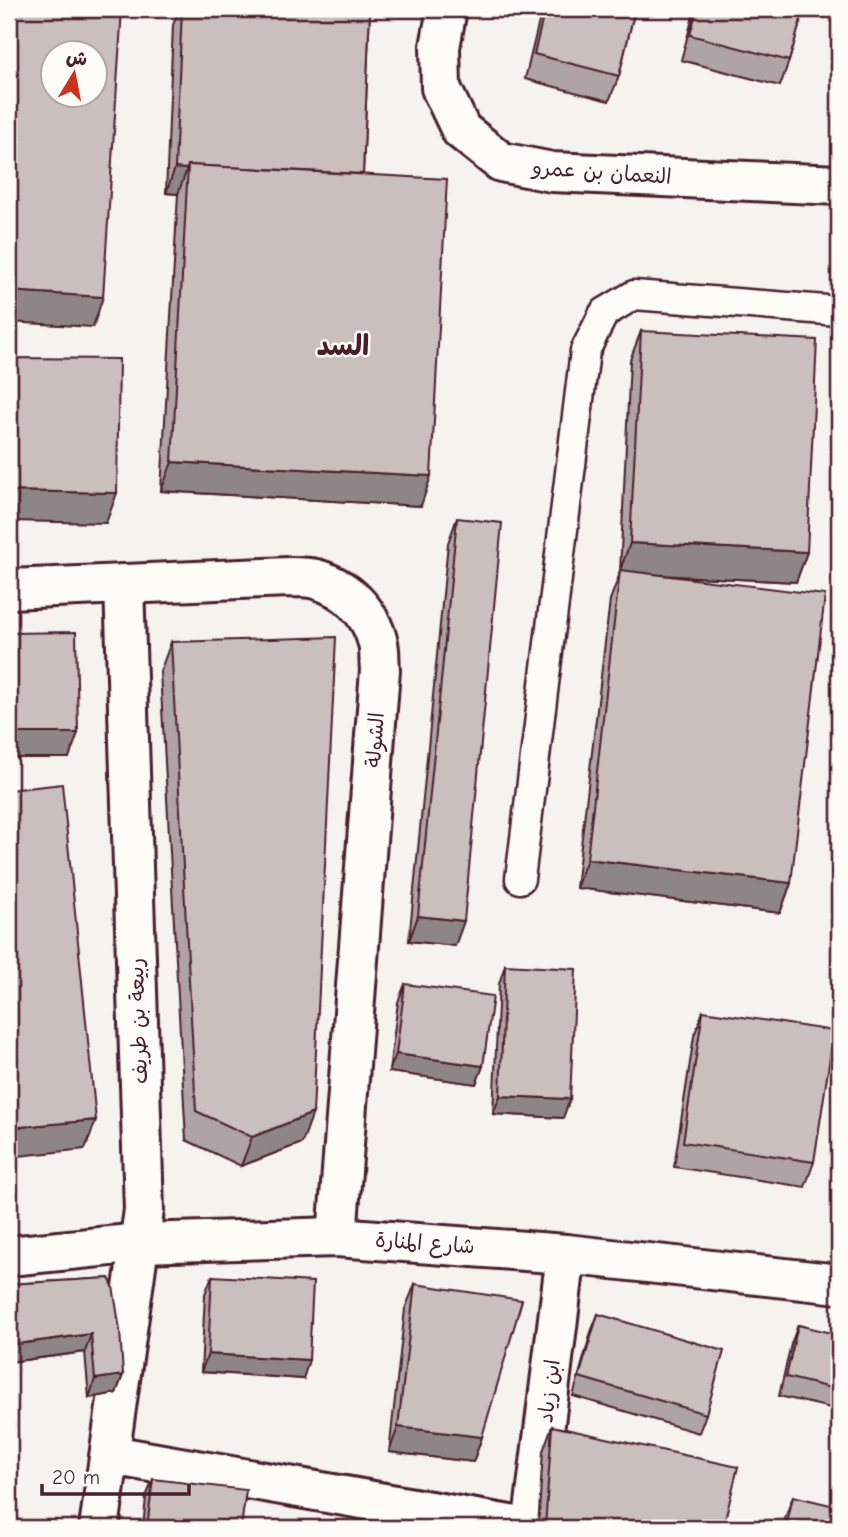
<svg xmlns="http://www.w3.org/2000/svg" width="848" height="1537" viewBox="0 0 848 1537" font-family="'Comic Neue','Playpen Sans Arabic',sans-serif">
<rect width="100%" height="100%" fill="#f6f3ef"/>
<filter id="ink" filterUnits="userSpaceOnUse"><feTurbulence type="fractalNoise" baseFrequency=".0143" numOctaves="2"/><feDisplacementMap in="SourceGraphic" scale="14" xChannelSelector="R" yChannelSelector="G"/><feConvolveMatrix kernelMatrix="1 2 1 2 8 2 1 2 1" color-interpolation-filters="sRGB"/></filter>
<g filter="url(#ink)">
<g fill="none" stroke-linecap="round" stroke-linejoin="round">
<g stroke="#4a1f2b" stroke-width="33">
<path id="lane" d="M 520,879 L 585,351 L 604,313 L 634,295 L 839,311"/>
</g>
<g stroke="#4a1f2b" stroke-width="44">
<g id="street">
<path d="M 447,9 L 440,47 L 441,88 L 461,130 L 501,162 L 552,172 L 839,185"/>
<path d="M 9,589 L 289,577 C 297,577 308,577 316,579 C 347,588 370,611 378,643 C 380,651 379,661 380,670 L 337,1237"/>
<path d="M 9,1256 L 140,1243 L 337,1237 L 566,1254 L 839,1284"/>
<path d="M 111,1455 L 527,1528"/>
<path d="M 99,1528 L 144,1210 L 124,584"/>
<path d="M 532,1528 L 566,1254"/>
</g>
</g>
<use href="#lane" stroke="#fdfcf7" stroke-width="28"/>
<use href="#street" stroke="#fdfcf7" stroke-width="38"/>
</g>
<g fill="#afa4a3" stroke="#4a1f2b" stroke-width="2">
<path d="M 179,9 L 370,9 L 363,174 L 421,506 L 161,491 L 178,194 L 166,193 L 173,25 Z"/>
<path d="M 542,9 L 635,9 L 619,76 L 609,101 L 525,79 Z"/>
<path d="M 695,9 L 804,9 L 789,61 L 780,86 L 681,60 Z"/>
<path d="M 839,32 L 839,69 L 831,67 Z"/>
<path d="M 641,331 L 807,552 L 796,582 L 656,575 L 791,883 L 780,913 L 576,888 L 610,600 L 620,573 L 630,360 Z"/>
<path d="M 457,518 L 455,946 L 409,941 L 448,543 Z"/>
<path d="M 171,642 L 302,1143 L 241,1166 L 186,1140 L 160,672 Z"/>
<path d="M 505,965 L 563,1118 L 493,1114 L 499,984 Z"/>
<path d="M 405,984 L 483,1066 L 476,1084 L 389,1072 L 398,1002 Z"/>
<path d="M 703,1011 L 814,1162 L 805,1187 L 674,1167 L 694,1036 Z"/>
<path d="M 212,1276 L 303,1379 L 201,1372 L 205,1294 Z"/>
<path d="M 109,1278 L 123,1375 L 116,1393 L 89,1398 L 85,1352 L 9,1362 L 9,1284 Z"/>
<path d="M 415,1284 L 482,1437 L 473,1462 L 389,1452 L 405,1309 Z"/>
<path d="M 598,1314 L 706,1414 L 699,1433 L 573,1396 L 591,1332 Z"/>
<path d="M 798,1325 L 839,1335 L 839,1410 L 779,1396 L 791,1344 Z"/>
<path d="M 552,1426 L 723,1528 L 538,1528 L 543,1451 Z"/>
<path d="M 153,1479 L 241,1528 L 143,1528 L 146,1497 Z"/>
<path d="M 793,1496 L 839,1528 L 783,1528 L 786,1515 Z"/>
</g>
<g fill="#8e8685" stroke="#4a1f2b" stroke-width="2">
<path d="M 175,168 L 187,169 L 178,194 L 166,193 Z"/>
<path d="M 9,291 L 103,297 L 93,327 L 9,322 Z"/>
<path d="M 172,462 L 431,476 L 421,506 L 161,491 Z"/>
<path d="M 9,491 L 117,493 L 106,523 L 9,521 Z"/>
<path d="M 630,543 L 807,552 L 796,582 L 619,573 Z"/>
<path d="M 9,733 L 78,733 L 69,758 L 9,758 Z"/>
<path d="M 587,859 L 791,883 L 780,913 L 576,888 Z"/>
<path d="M 418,916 L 464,921 L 455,946 L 409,941 Z"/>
<path d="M 396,1054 L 483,1066 L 476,1084 L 389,1072 Z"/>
<path d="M 500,1096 L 570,1099 L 563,1118 L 493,1114 Z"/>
<path d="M 313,1113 L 302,1143 L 241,1166 L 252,1137 Z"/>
<path d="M 96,1120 L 85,1149 L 9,1157 L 9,1128 Z"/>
<path d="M 91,1334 L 85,1352 L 9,1362 L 9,1345 Z"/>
<path d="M 208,1354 L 309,1360 L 303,1379 L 201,1372 Z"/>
<path d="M 123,1375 L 116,1393 L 89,1398 L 95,1379 Z"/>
<path d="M 398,1427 L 482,1437 L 473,1462 L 389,1452 Z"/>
</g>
<g fill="#cbbfbe" stroke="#4a1f2b" stroke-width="2" fill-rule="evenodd">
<path d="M 9,9 L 122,9 L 103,297 L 9,291 ZM 52,52 L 94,52 L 94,94 L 52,94 Z"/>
<path d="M 182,9 L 370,9 L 363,174 L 188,165 L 187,169 L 175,168 Z"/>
<path d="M 545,9 L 635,9 L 619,76 L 534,54 Z"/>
<path d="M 697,9 L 804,9 L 789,61 L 690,35 Z"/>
<path d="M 188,165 L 447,179 L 431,476 L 172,462 Z"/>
<path d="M 641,331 L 817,340 L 807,552 L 630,543 Z"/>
<path d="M 9,358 L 119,359 L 117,493 L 9,491 Z"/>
<path d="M 457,518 L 502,523 L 464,921 L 418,916 Z"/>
<path d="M 620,570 L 825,595 L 791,883 L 587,859 Z"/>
<path d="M 76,632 L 78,733 L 9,733 L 9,633 Z"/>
<path d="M 336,637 L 313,1113 L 252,1137 L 196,1111 L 171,642 Z"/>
<path d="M 62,784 L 96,1120 L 9,1128 L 9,790 Z"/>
<path d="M 505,965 L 576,969 L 570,1099 L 500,1096 Z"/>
<path d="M 405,984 L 493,996 L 483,1066 L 396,1054 Z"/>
<path d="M 703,1011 L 834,1031 L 814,1162 L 683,1142 Z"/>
<path d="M 212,1276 L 313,1282 L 309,1360 L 208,1354 Z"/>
<path d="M 109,1278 L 113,1286 L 120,1330 L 123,1375 L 95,1379 L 91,1334 L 9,1345 L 9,1284 Z"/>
<path d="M 415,1284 L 522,1300 L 482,1437 L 398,1427 Z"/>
<path d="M 598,1314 L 724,1351 L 706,1414 L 579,1377 Z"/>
<path d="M 798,1325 L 839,1335 L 839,1390 L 786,1377 Z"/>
<path d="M 552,1426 L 738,1467 L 723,1528 L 545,1528 Z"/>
<path d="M 153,1479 L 246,1490 L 241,1528 L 147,1528 Z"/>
<path d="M 793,1496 L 839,1507 L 839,1528 L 786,1528 Z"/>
</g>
</g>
<g text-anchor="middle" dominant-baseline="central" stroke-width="5" stroke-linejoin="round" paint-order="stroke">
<g font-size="21" fill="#4a1f2b" stroke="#fdfcf7">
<text transform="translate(602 172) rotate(4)">النعمان بن عمرو</text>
<text transform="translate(375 740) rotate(-86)">الشولة</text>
<text transform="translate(138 1021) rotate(-92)">ربيعة بن طريف</text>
<text transform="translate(425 1243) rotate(4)">شارع المنارة</text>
<text transform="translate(549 1391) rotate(-83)">ابن زياد</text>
</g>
<g font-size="28" font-weight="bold" fill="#4a1f2b" stroke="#fdfcf7">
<text x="343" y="346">السد</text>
</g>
</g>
<rect width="848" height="1537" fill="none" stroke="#fdfcf7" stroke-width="35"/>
<rect x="18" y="18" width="813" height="1502" fill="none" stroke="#4a1f2b" stroke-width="2.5" filter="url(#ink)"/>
<g transform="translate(74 74) rotate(10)"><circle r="33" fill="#fdfcf7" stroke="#b5a4a5" stroke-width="2"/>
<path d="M0-5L12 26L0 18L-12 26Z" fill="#c8321e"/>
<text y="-10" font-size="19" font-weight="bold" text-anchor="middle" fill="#4a1f2b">ش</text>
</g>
<path d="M42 1484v10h147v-10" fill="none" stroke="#4a1f2b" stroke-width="3.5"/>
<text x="52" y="1484" font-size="21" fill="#4a1f2b" stroke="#fdfcf7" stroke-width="5" paint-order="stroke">20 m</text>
</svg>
